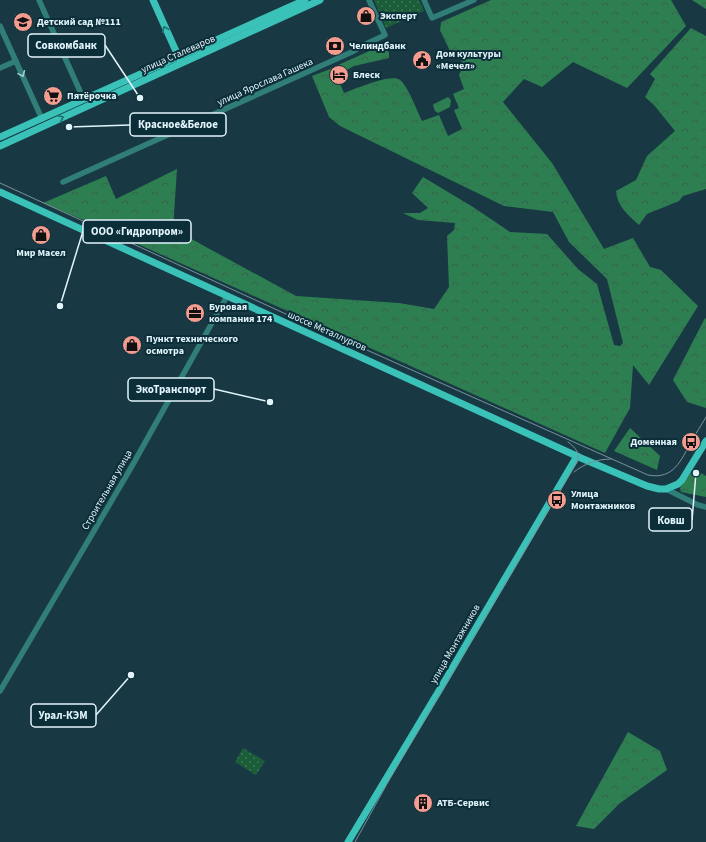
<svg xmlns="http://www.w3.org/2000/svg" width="706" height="842" viewBox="0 0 706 842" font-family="'Source Sans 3',sans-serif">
<defs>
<pattern id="forest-crowns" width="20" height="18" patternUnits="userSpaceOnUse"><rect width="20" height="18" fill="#2d7f51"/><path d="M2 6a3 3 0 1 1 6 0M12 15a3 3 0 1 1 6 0" fill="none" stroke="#38644e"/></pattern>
<pattern id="park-dots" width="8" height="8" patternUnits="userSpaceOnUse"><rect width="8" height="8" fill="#1c5d39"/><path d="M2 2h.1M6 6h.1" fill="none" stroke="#3d7557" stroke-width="1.8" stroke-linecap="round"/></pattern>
</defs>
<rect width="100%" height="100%" fill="#183943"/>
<g fill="url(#forest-crowns)">
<path d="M 491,0 L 671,0 L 686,26 L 627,88 L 573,62 L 542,87 L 524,79 L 503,102 L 552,163 L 604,249 L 633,238 L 650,267 L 661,270 L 698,306 L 649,385 L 633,365 L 630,408 L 605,453 L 93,224 L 43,203 L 106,176 L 116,199 L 177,169 L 173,229 L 296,296 L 399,303 L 434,309 L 449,287 L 447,236 L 454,230 L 455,223 L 418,220 L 403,213 L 420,213 L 428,208 L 412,193 L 423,177 L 473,207 L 510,232 L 547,234 L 578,269 L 597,284 L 614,345 L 620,346 L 623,343 L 607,279 L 569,242 L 553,212 L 504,206 L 340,126 L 329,117 L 312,76 L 333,68 L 344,93 C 355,89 392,73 400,80 C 408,86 417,111 422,121 L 439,115 L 448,136 L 462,129 L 454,110 L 459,108 L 453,94 L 464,89 L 459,75 L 463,65 L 458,52 L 450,51 L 441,32 L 440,31 L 441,22 Z"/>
<path d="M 692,0 L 706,0 L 706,9 Z"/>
<path d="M 691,28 L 706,36 L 706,189 L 683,196 L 679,201 L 647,214 L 639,225 C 628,215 617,206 616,191 L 636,180 L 647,156 L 675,131 L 654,105 L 645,97 L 655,79 L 650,74 Z"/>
<path d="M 385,44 L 389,53 L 389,58 L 354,66 L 341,73 L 336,66 Z"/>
<path d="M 448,97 L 451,100 L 450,107 L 438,113 L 435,111 L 433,105 L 434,104 Z"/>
<path d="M 705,318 L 706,319 L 706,408 L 687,402 L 673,380 Z"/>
<path d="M 630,428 L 660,456 L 657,470 L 614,451 Z"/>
<path d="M 694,469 L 706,476 L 706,497 L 681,492 L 680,488 Z"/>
<path d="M 628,732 L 660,751 L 667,770 L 620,803 L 594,829 L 576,826 Z"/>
</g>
<g fill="url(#park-dots)">
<path d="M 374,0 L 419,0 L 424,11 L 386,28 Z"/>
<path d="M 243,748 L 265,761 L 256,775 L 235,762 Z"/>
</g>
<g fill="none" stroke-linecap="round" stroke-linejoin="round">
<g stroke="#317e78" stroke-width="5.5">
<path d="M 39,0 L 84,100"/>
<path d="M 424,0 L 432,18 L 474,0"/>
<path d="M 0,26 L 42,119"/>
<path d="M 0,68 L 16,61"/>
<path d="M 63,182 L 354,51 L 362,46 L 385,35 L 369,0"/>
<path d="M 666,489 L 698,505 L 706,507"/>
<path d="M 0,691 L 132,466 L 227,296"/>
</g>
<g stroke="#3ac1b8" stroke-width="7">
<path d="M 153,0 L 180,60"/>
<path d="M 0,137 L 305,0"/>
<path d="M 0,146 L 320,0"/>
<path d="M 0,192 L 581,458 L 647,486 L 659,489 L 666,489 L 678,484 L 682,480 L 706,441"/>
<path d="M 348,842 L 443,684 L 577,456"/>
</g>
<g stroke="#78929b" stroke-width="1">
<path d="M 0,183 L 288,315 L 648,475 C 674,480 681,460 691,442 C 696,434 701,425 706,417"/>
<path d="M 574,472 C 584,464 597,459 611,459"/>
<path d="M 355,842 L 388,782 L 577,462 C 580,453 576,448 568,442"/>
</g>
</g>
<defs><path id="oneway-chevron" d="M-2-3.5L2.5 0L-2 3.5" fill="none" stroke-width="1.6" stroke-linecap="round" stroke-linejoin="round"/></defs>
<g stroke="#217072">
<use href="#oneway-chevron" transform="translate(165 29) rotate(-114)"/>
<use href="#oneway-chevron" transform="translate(61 118) rotate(-24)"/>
</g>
<use stroke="#a4cbcd" href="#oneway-chevron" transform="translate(22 74) rotate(66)"/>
<defs>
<g id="shop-disc" transform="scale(1)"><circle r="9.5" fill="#f59c91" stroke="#0c2e39"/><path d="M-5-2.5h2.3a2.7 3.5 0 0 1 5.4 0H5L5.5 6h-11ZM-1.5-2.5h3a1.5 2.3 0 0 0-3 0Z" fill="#111"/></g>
<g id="school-disc" transform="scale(1)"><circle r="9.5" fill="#f59c91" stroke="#0c2e39"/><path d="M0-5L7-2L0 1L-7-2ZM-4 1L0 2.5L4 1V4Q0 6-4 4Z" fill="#111"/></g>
<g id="bank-disc" transform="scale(1)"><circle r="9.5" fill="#f59c91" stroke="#0c2e39"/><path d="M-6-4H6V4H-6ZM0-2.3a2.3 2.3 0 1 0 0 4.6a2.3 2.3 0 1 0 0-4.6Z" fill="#111"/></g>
<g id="civic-disc" transform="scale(1)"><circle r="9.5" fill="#f59c91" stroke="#0c2e39"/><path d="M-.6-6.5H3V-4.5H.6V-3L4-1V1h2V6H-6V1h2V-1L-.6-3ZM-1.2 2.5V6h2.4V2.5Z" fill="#111"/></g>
<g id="hotel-disc" transform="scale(1)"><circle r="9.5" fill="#f59c91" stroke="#0c2e39"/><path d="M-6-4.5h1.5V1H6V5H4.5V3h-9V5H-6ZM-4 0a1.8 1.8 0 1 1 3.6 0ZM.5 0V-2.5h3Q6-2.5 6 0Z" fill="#111"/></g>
<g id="supermarket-disc" transform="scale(1)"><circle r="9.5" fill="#f59c91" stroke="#0c2e39"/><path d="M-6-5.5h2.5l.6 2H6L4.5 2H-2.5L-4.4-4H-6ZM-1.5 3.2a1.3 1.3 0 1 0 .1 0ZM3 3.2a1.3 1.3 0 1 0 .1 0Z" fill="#111"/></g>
<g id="office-disc" transform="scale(1)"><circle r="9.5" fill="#f59c91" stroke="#0c2e39"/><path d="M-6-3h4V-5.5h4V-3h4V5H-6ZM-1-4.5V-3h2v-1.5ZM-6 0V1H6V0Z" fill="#111"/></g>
<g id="bus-disc" transform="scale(1)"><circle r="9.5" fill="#f59c91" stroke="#0c2e39"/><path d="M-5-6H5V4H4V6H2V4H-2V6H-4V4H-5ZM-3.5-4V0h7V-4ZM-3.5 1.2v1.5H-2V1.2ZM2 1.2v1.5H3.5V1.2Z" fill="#111"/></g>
<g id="building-disc" transform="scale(1)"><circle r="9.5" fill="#f59c91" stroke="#0c2e39"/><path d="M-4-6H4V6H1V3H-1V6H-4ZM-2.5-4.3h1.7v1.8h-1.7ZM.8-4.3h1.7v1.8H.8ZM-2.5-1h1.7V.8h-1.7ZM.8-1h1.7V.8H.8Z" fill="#111"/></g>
</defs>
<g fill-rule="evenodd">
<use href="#shop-disc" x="366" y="16"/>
<use href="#school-disc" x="23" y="22"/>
<use href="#bank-disc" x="335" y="46"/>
<use href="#civic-disc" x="422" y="60"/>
<use href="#hotel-disc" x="339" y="75"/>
<use href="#supermarket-disc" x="53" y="96"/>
<use href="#shop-disc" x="41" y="235"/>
<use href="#office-disc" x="195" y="313"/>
<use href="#shop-disc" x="132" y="345"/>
<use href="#bus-disc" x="691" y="442"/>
<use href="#bus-disc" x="557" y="500"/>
<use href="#building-disc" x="423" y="803"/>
</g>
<g text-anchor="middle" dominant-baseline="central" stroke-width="4" stroke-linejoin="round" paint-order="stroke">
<g font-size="10" font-weight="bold" fill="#e2f4fb" stroke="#0c2e39" text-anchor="start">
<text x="380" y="16">Эксперт</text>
<text x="37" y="22">Детский сад №111</text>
<text x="349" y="46">Челиндбанк</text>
<text x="436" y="54">Дом культуры<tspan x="436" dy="12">«Мечел»</tspan></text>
<text x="353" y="75">Блеск</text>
<text x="67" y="96">Пятёрочка</text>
<text x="41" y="253" text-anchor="middle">Мир Масел</text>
<text x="209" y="307">Буровая<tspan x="209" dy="12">компания 174</tspan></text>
<text x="146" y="339">Пункт технического<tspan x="146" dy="12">осмотра</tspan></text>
<text x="677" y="442" text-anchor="end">Доменная</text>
<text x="571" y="494">Улица<tspan x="571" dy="12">Монтажников</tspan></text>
<text x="437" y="803">АТБ-Сервис</text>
</g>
<g font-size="10" fill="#e2f4fb" stroke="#0c2e39">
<text transform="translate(178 54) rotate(-24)">улица Сталеваров</text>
<text transform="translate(265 82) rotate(-24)">улица Ярослава Гашека</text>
<text transform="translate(327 331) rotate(24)">шоссе Металлургов</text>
<text transform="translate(107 490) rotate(-60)">Строительная улица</text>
<text transform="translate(455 644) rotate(-60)">улица Монтажников</text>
</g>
</g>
<path fill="none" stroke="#e2f4fb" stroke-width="1.5" d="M140 98L105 45M69 127L130 125M60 306L83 231M270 402L214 389M696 473L692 520M131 675L96 715"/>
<g fill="#e2f4fb" stroke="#0c2e39" stroke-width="1.5">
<circle cx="140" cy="98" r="4"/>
<circle cx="69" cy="127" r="4"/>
<circle cx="60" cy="306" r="4"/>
<circle cx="270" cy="402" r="4"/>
<circle cx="696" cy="473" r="4"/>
<circle cx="131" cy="675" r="4"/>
</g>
<g fill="#0c2e39" stroke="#e2f4fb" stroke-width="1.5">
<rect x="28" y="34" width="77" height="23" rx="4"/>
<rect x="130" y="113" width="96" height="23" rx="4"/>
<rect x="83" y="220" width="108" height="23" rx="4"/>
<rect x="128" y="378" width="86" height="23" rx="4"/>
<rect x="649" y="508" width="43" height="23" rx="4"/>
<rect x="31" y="704" width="65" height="23" rx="4"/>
</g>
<g font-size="11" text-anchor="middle" font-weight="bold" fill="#e2f4fb">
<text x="66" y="49">Совкомбанк</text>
<text x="178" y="128">Красное&amp;Белое</text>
<text x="137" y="235">ООО «Гидропром»</text>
<text x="171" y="393">ЭкоТранспорт</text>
<text x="671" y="524">Ковш</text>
<text x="63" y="719">Урал-КЭМ</text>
</g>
</svg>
